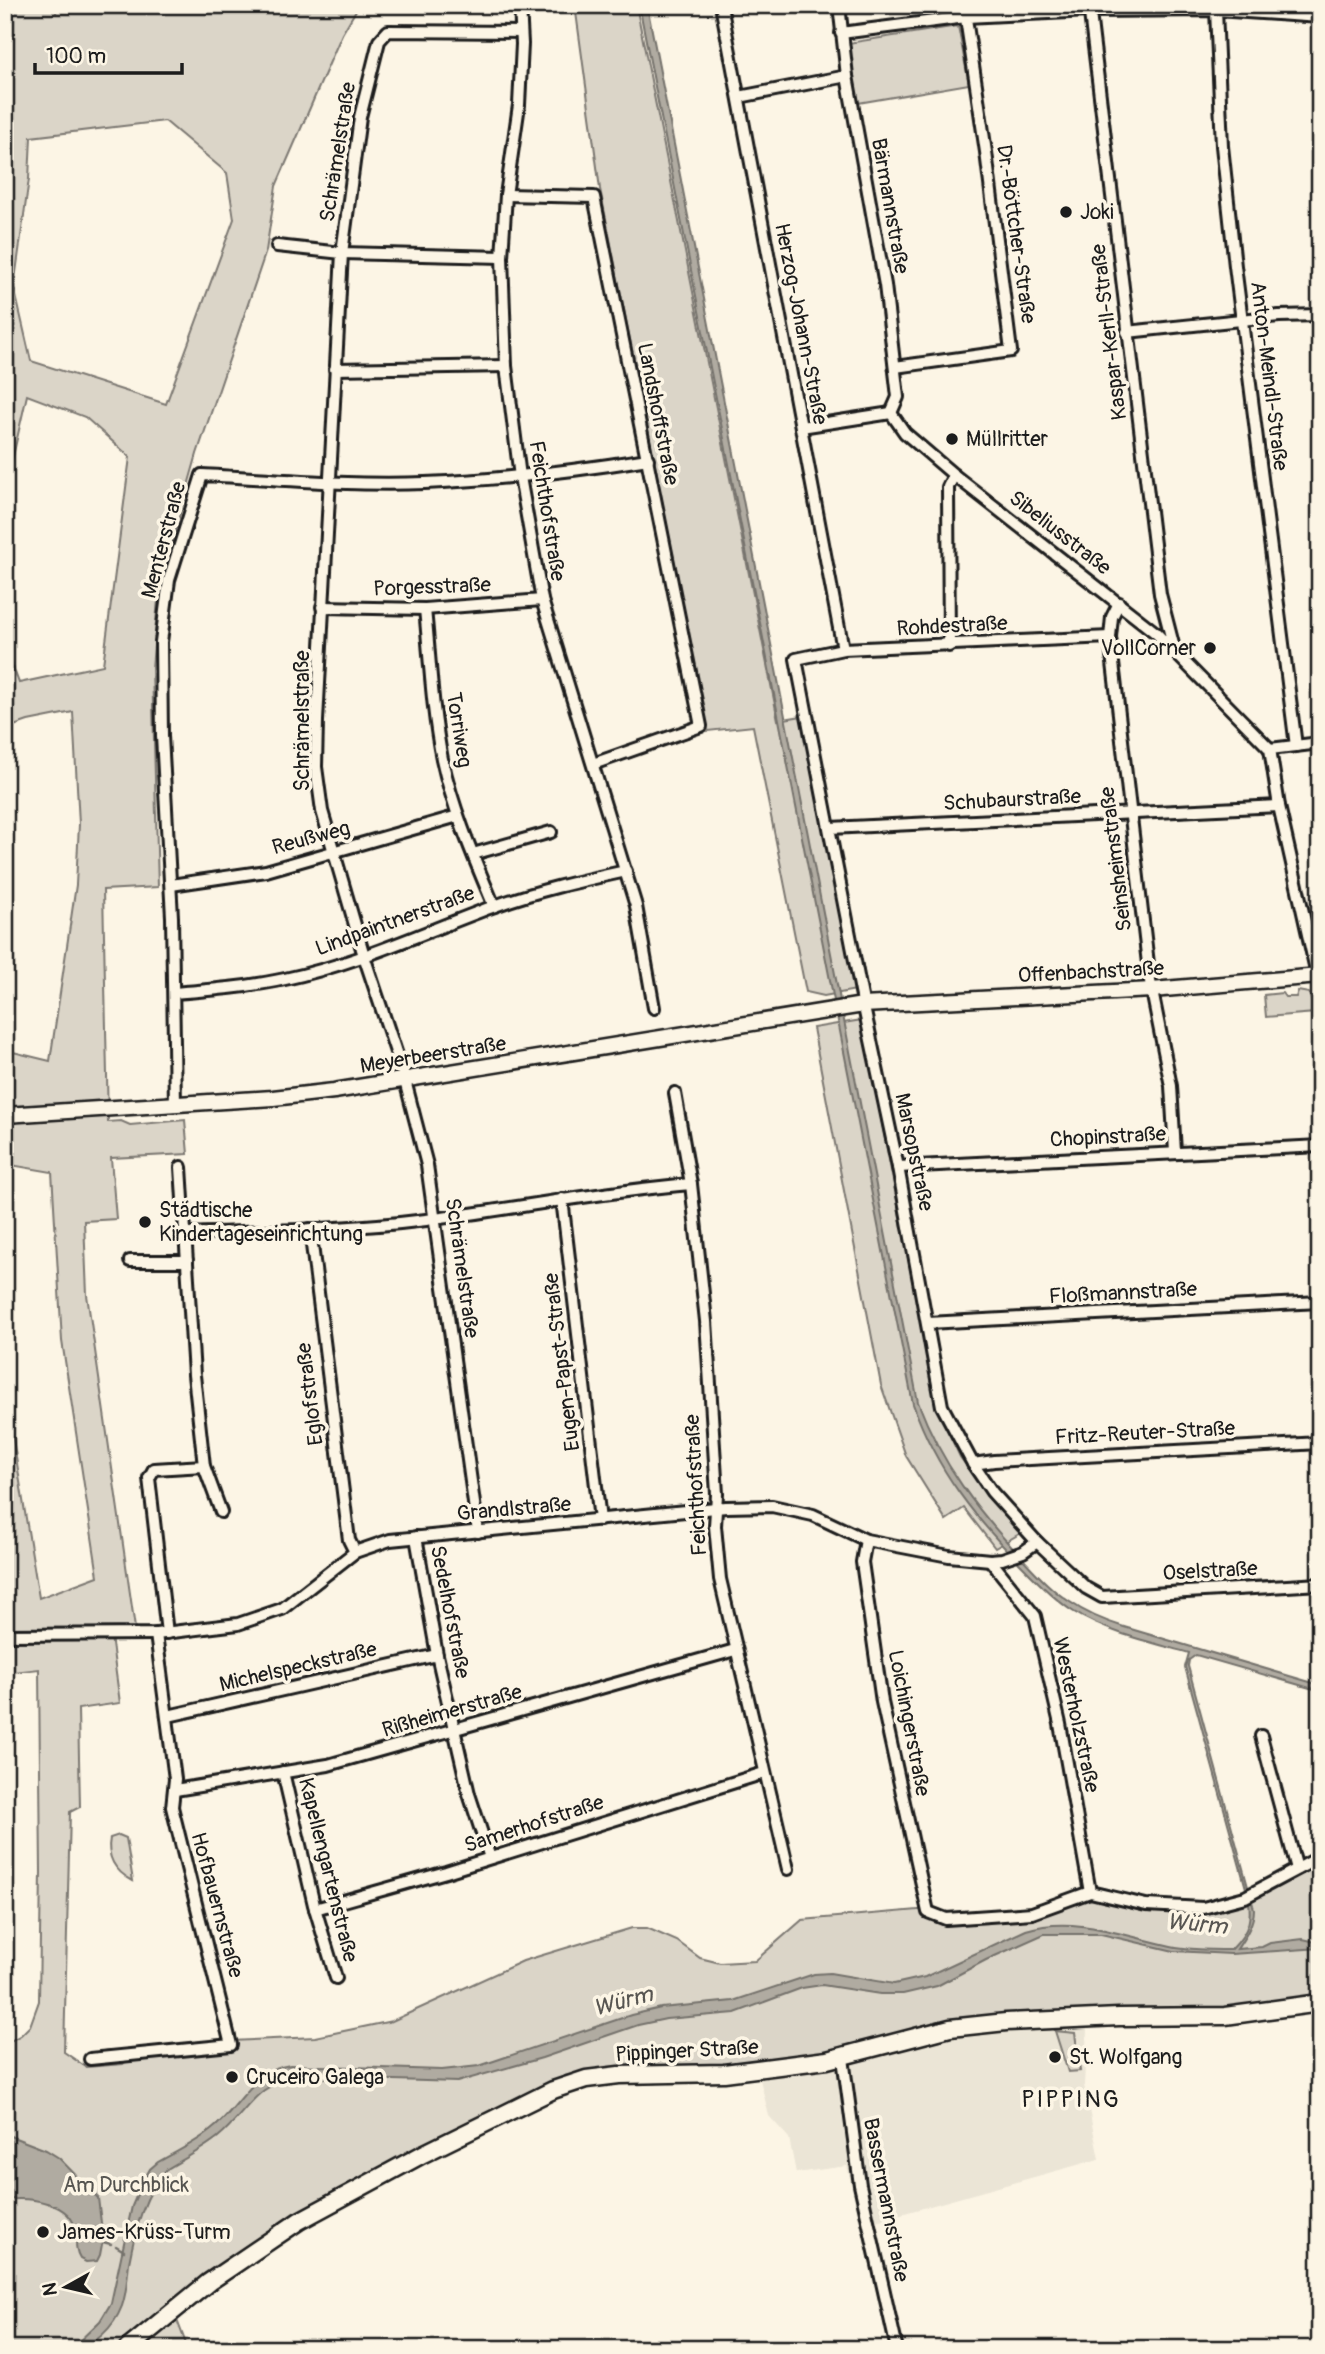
<svg xmlns="http://www.w3.org/2000/svg" width="1325" height="2354" viewBox="0 0 1325 2354" font-family="Pangolin,sans-serif">
<rect width="100%" height="100%" fill="#fcf5e5"/>
<filter id="ink" filterUnits="userSpaceOnUse"><feTurbulence type="fractalNoise" baseFrequency=".0143" numOctaves="2"/><feDisplacementMap in="SourceGraphic" scale="14" xChannelSelector="R" yChannelSelector="G"/><feConvolveMatrix kernelMatrix="1 2 1 2 8 2 1 2 1" color-interpolation-filters="sRGB"/></filter>
<g filter="url(#ink)">
<path fill="#ebe5d6" d="M 1088,2012 L 1084,2085 L 1099,2159 L 876,2221 L 862,2231 L 847,2166 L 796,2173 L 789,2138 L 769,2116 L 756,2063 Z"/>
<g fill="#dbd5c8" stroke="#7c7872" stroke-width="2" fill-rule="evenodd">
<path d="M 5,5 L 52,5 L 56,12 L 60,5 L 359,5 L 342,34 L 276,186 L 266,251 L 197,454 L 159,588 L 152,668 L 158,887 L 103,890 L 108,1122 L 121,1121 L 130,1125 L 185,1120 L 188,1154 L 111,1158 L 116,1219 L 84,1221 L 87,1295 L 135,1628 L 110,1629 L 120,1703 L 78,1709 L 80,1807 L 70,1812 L 64,2052 L 86,2067 L 123,2064 L 139,2050 L 231,2041 L 315,2037 L 392,2021 L 523,1961 L 632,1928 L 647,1928 L 677,1941 L 700,1958 L 720,1963 L 755,1961 L 802,1920 L 930,1909 L 946,1915 L 1027,1908 L 1089,1888 L 1147,1902 L 1205,1905 L 1240,1896 L 1320,1854 L 1320,1998 L 1224,2010 L 1088,2012 L 738,2066 L 617,2069 L 564,2076 L 345,2191 L 212,2272 L 115,2349 L 5,2349 L 5,2044 L 21,2035 L 30,2026 L 39,2001 L 41,1872 L 39,1669 L 5,1673 L 5,1390 L 39,1598 L 98,1576 L 62,1341 L 52,1172 L 5,1164 L 5,1050 L 50,1061 L 76,885 L 79,824 L 73,712 L 28,721 L 5,729 L 5,645 L 19,683 L 103,665 L 130,457 L 85,417 L 27,395 L 5,491 ZM 165,121 L 227,173 L 234,219 L 166,404 L 31,361 L 14,287 L 29,179 L 31,137 Z"/>
<path d="M 575,5 L 636,5 L 778,720 L 802,716 L 856,990 L 824,996 L 806,992 L 753,726 L 708,731 L 600,189 Z"/>
<path d="M 958,26 L 969,84 L 858,103 L 848,43 Z"/>
<path d="M 1298,991 L 1309,993 L 1315,1013 L 1266,1017 L 1264,995 L 1282,993 L 1285,997 L 1296,997 Z"/>
<path d="M 862,1020 L 937,1408 L 960,1457 L 993,1502 L 1021,1533 L 995,1548 L 964,1508 L 946,1520 L 906,1456 L 881,1385 L 813,1028 Z"/>
<path d="M 119,1835 L 126,1838 L 133,1881 C 116,1872 106,1859 110,1838 Z"/>
<path d="M 1055,2031 L 1075,2033 L 1080,2071 L 1068,2072 Z"/>
<path d="M 177,2320 L 188,2349 L 137,2349 Z"/>
</g>
<g fill="#b0aba1" stroke="#75726c" stroke-width="2">
<path d="M 639,5 L 647,5 L 918,1402 C 941,1463 978,1512 1022,1558 C 1037,1574 1052,1591 1070,1602 C 1087,1614 1105,1621 1124,1627 L 1320,1685 L 1320,1690 L 1310,1688 L 1196,1655 L 1189,1660 L 1188,1666 L 1254,1909 C 1254,1924 1245,1937 1237,1949 L 1262,1947 L 1270,1943 L 1303,1939 L 1320,1943 L 1320,1948 L 1231,1954 L 1174,1951 L 1101,1934 L 1044,1934 L 986,1960 L 937,1986 L 903,1994 L 880,1994 L 822,1985 L 802,1988 L 735,2013 L 666,2019 L 638,2025 L 542,2058 L 457,2082 L 298,2077 C 255,2083 248,2112 218,2137 C 203,2149 184,2159 167,2169 C 144,2193 135,2231 129,2263 C 127,2278 127,2292 122,2306 C 114,2327 93,2349 71,2349 L 100,2321 L 111,2303 L 132,2206 L 141,2185 L 150,2169 L 158,2162 C 176,2152 195,2143 211,2130 C 239,2109 252,2070 290,2065 L 442,2070 L 479,2066 L 631,2015 L 661,2008 L 733,2001 L 814,1974 L 830,1973 L 894,1984 L 925,1977 L 1026,1930 C 1075,1915 1123,1936 1171,1946 C 1190,1950 1211,1950 1231,1950 C 1250,1931 1253,1917 1247,1892 L 1185,1667 L 1189,1653 C 1150,1642 1108,1633 1074,1612 C 1056,1601 1040,1584 1026,1570 C 977,1521 936,1470 913,1404 Z"/>
<path d="M 5,2134 L 46,2150 L 59,2158 L 98,2198 L 103,2239 L 100,2255 L 97,2261 L 86,2262 L 80,2259 C 74,2249 77,2242 76,2232 C 72,2201 28,2197 5,2200 Z"/>
</g>
<g fill="none" stroke-linecap="round" stroke-linejoin="round">
<g stroke="#75726c" stroke-width="2.5">
<path d="M 103,2242 L 111,2244"/>
<path d="M 116,2246 L 124,2251"/>
</g>
<g stroke="#1c1c1c" stroke-width="16">
<g id="minor">
<path d="M 520,5 L 522,44 L 519,105 L 506,195 L 502,257 L 506,366 L 520,477 L 542,600 L 636,906 L 654,1008"/>
<path d="M 721,5 L 843,649"/>
<path d="M 839,5 L 847,76 L 885,285 L 898,397 L 891,413"/>
<path d="M 1089,5 L 1160,594 L 1175,652"/>
<path d="M 1216,10 L 1222,146 L 1235,266 L 1296,746"/>
<path d="M 841,33 L 966,17 L 1090,11 L 1216,10 L 1320,17"/>
<path d="M 739,97 L 847,76"/>
<path d="M 506,195 L 594,197 L 701,726 L 593,764"/>
<path d="M 277,246 L 342,253 L 502,257"/>
<path d="M 1127,332 L 1279,316 L 1320,315"/>
<path d="M 895,367 L 1011,351 L 986,152 L 964,5"/>
<path d="M 335,369 L 506,366"/>
<path d="M 891,413 L 905,433 L 954,475 L 1156,633 L 1270,749"/>
<path d="M 801,427 L 891,413"/>
<path d="M 1119,603 L 1112,617 L 1110,637 L 1150,981 L 1171,1086 L 1175,1152"/>
<path d="M 322,607 L 425,609 L 542,600"/>
<path d="M 425,609 C 430,659 432,710 442,759 C 453,810 474,858 494,906"/>
<path d="M 1110,637 L 843,649 L 796,659 L 865,1012 L 898,1167 L 942,1406 L 973,1464 L 992,1492 L 1037,1542 L 1086,1588 L 1102,1597 L 1320,1584"/>
<path d="M 949,646 L 948,487 L 954,475"/>
<path d="M 1270,749 L 1279,806 L 1320,988"/>
<path d="M 1270,749 L 1320,743"/>
<path d="M 830,828 L 1279,806"/>
<path d="M 473,854 L 551,832"/>
<path d="M 171,885 L 266,871 L 458,816"/>
<path d="M 174,993 C 211,990 249,987 285,979 C 356,964 424,932 492,907 C 535,891 580,881 626,871"/>
<path d="M 675,1093 L 691,1184 L 706,1321 L 717,1494 L 715,1526 L 720,1579 L 788,1869"/>
<path d="M 175,1105 L 172,917 L 162,736 L 161,642 L 169,580 L 202,475 C 276,479 351,486 425,483 C 500,480 574,471 648,459"/>
<path d="M 181,1167 L 194,1375 L 204,1466 L 221,1512"/>
<path d="M 898,1167 L 1320,1146"/>
<path d="M 562,1199 L 600,1520"/>
<path d="M 310,1229 L 349,1540 L 355,1552"/>
<path d="M 186,1234 C 266,1231 347,1230 426,1220 C 515,1209 602,1191 691,1184"/>
<path d="M 130,1261 L 187,1261"/>
<path d="M 928,1323 L 1320,1302"/>
<path d="M 973,1464 L 994,1461 L 1320,1443"/>
<path d="M 478,1532 L 427,1165 L 403,1073 L 364,956 L 322,811 L 316,767 L 317,721 L 342,253 L 360,117 L 379,41 L 388,31 L 521,32"/>
<path d="M 416,1537 L 437,1655 L 469,1794 L 490,1858"/>
<path d="M 866,1540 L 862,1562 L 882,1702 L 928,1912 L 946,1919 L 1032,1913 L 1090,1892 L 1146,1905 L 1203,1908 L 1245,1897 L 1320,1857"/>
<path d="M 990,1560 L 1035,1616 L 1060,1724 L 1090,1892"/>
<path d="M 167,1633 L 149,1478 L 154,1469 L 204,1466"/>
<path d="M 5,1635 L 156,1634 L 238,1624 L 282,1609 L 355,1552 L 390,1540 L 726,1507 L 772,1506 L 813,1515 L 866,1540 L 949,1556 L 990,1560 L 1002,1559 L 1023,1552 L 1037,1542"/>
<path d="M 168,1716 L 437,1655"/>
<path d="M 1261,1736 L 1297,1869"/>
<path d="M 283,1772 L 314,1905 L 336,1978"/>
<path d="M 175,1790 L 328,1765 L 735,1650"/>
<path d="M 315,1909 L 446,1872 L 764,1773"/>
<path d="M 843,2058 L 860,2185 L 897,2349"/>
<path d="M 90,2059 L 231,2045 L 172,1807 L 175,1779 L 156,1634"/>
</g>
</g>
<g stroke="#1c1c1c" stroke-width="19">
<path id="tertiary" d="M 5,1115 L 273,1098 L 334,1091 L 863,1005 L 1152,990 L 1320,976"/>
</g>
<g stroke="#1c1c1c" stroke-width="21">
<path id="secondary" d="M 127,2349 L 209,2282 L 299,2221 L 423,2154 L 553,2090 L 586,2079 L 619,2075 L 724,2073 L 827,2060 L 950,2028 L 1006,2022 L 1119,2017 L 1225,2016 L 1320,2003"/>
</g>
<use href="#minor" stroke="#fcf5e5" stroke-width="10"/>
<use href="#tertiary" stroke="#fcf5e5" stroke-width="14"/>
<use href="#secondary" stroke="#fcf5e5" stroke-width="16"/>
</g>
</g>
<g fill="#1c1c1c" stroke="#fcf5e5" stroke-width="2.5">
<circle cx="1066" cy="212" r="7"/>
<circle cx="952" cy="439" r="7"/>
<circle cx="1210" cy="648" r="7"/>
<circle cx="145" cy="1222" r="7"/>
<circle cx="1055" cy="2057" r="7"/>
<circle cx="232" cy="2077" r="7"/>
<circle cx="43" cy="2232" r="7"/>
</g>
<g text-anchor="middle" dominant-baseline="central" stroke-width="7" stroke-linejoin="round" paint-order="stroke">
<g font-size="21" fill="#1c1c1c" stroke="#fcf5e5">
<text transform="translate(338 152) rotate(-81)">Schrämelstraße</text>
<text transform="translate(890 206) rotate(80)">Bärmannstraße</text>
<text transform="translate(1016 234) rotate(82)">Dr.-Böttcher-Straße</text>
<text transform="translate(801 324) rotate(79)">Herzog-Johann-Straße</text>
<text transform="translate(1109 332) rotate(-97)">Kaspar-Kerll-Straße</text>
<text transform="translate(1269 376) rotate(83)">Anton-Meindl-Straße</text>
<text transform="translate(658 414) rotate(79)">Landshoffstraße</text>
<text transform="translate(547 511) rotate(81)">Feichthofstraße</text>
<text transform="translate(1060 533) rotate(38)">Sibeliusstraße</text>
<text transform="translate(164 540) rotate(-75)">Menterstraße</text>
<text transform="translate(432 587) rotate(-2)">Porgesstraße</text>
<text transform="translate(952 626) rotate(-3)">Rohdestraße</text>
<text transform="translate(302 721) rotate(-90)">Schrämelstraße</text>
<text transform="translate(459 730) rotate(81)">Torriweg</text>
<text transform="translate(1012 800) rotate(-3)">Schubaurstraße</text>
<text transform="translate(311 838) rotate(-15)">Reußweg</text>
<text transform="translate(1116 859) rotate(-97)">Seinsheimstraße</text>
<text transform="translate(395 921) rotate(-20)">Lindpaintnerstraße</text>
<text transform="translate(1091 972) rotate(-3)">Offenbachstraße</text>
<text transform="translate(433 1055) rotate(-9)">Meyerbeerstraße</text>
<text transform="translate(1108 1137) rotate(-3)">Chopinstraße</text>
<text transform="translate(914 1152) rotate(78)">Marsopstraße</text>
<text transform="translate(462 1268) rotate(82)">Schrämelstraße</text>
<text transform="translate(1123 1293) rotate(-3)">Floßmannstraße</text>
<text transform="translate(562 1362) rotate(-97)">Eugen-Papst-Straße</text>
<text transform="translate(310 1394) rotate(-97)">Eglofstraße</text>
<text transform="translate(1145 1433) rotate(-3)">Fritz-Reuter-Straße</text>
<text transform="translate(696 1485) rotate(-93)">Feichthofstraße</text>
<text transform="translate(514 1509) rotate(-5)">Grandlstraße</text>
<text transform="translate(1210 1571) rotate(-3)">Oselstraße</text>
<text transform="translate(450 1612) rotate(79)">Sedelhofstraße</text>
<text transform="translate(298 1667) rotate(-13)">Michelspeckstraße</text>
<text transform="translate(452 1711) rotate(-16)">Rißheimerstraße</text>
<text transform="translate(1076 1715) rotate(78)">Westerholzstraße</text>
<text transform="translate(909 1723) rotate(79)">Loichingerstraße</text>
<text transform="translate(534 1824) rotate(-18)">Samerhofstraße</text>
<text transform="translate(328 1870) rotate(76)">Kapellengartenstraße</text>
<text transform="translate(217 1905) rotate(75)">Hofbauernstraße</text>
<text transform="translate(687 2051) rotate(-3)">Pippinger Straße</text>
<text transform="translate(886 2200) rotate(79)">Bassermannstraße</text>
</g>
<g font-size="21" fill="#1c1c1c" stroke="#fcf5e5" text-anchor="start">
<text x="1080" y="212">Joki</text>
<text x="966" y="439">Müllritter</text>
<text x="1196" y="648" text-anchor="end">VollCorner</text>
<text x="159" y="1210">Städtische<tspan x="159" dy="24">Kindertageseinrichtung</tspan></text>
<text x="1069" y="2057">St. Wolfgang</text>
<text x="246" y="2077">Cruceiro Galega</text>
<text x="57" y="2232">James-Krüss-Turm</text>
</g>
<g font-size="21" fill="#555450" stroke="#fcf5e5">
<text x="126" y="2185">Am Durchblick</text>
</g>
<g font-size="23" font-style="italic" fill="#575551" stroke="#fcf5e5">
<text transform="translate(1197 1924) rotate(5)">Würm</text>
<text transform="translate(623 2001) rotate(-15)">Würm</text>
</g>
<g font-size="24" letter-spacing="2" fill="#1c1c1c" stroke="#fcf5e5">
<text x="1071" y="2099">PIPPING</text>
</g>
</g>
<rect width="1325" height="2354" fill="none" stroke="#fcf5e5" stroke-width="28"/>
<rect x="14" y="14" width="1297" height="2326" fill="none" stroke="#1c1c1c" stroke-width="2.5" filter="url(#ink)"/>
<g transform="translate(66 2287) rotate(262)" stroke="#fcf5e5" stroke-width="5" paint-order="stroke">
<path d="M0-5L12 26L0 18L-12 26Z" fill="#1c1c1c"/>
<text y="-10" font-size="19" font-weight="bold" text-anchor="middle" fill="#1c1c1c">N</text>
</g>
<path d="M35 63v10h147v-10" fill="none" stroke="#1c1c1c" stroke-width="3.5"/>
<text x="46" y="63" font-size="21" fill="#1c1c1c" stroke="#fcf5e5" stroke-width="5" paint-order="stroke">100 m</text>
</svg>
